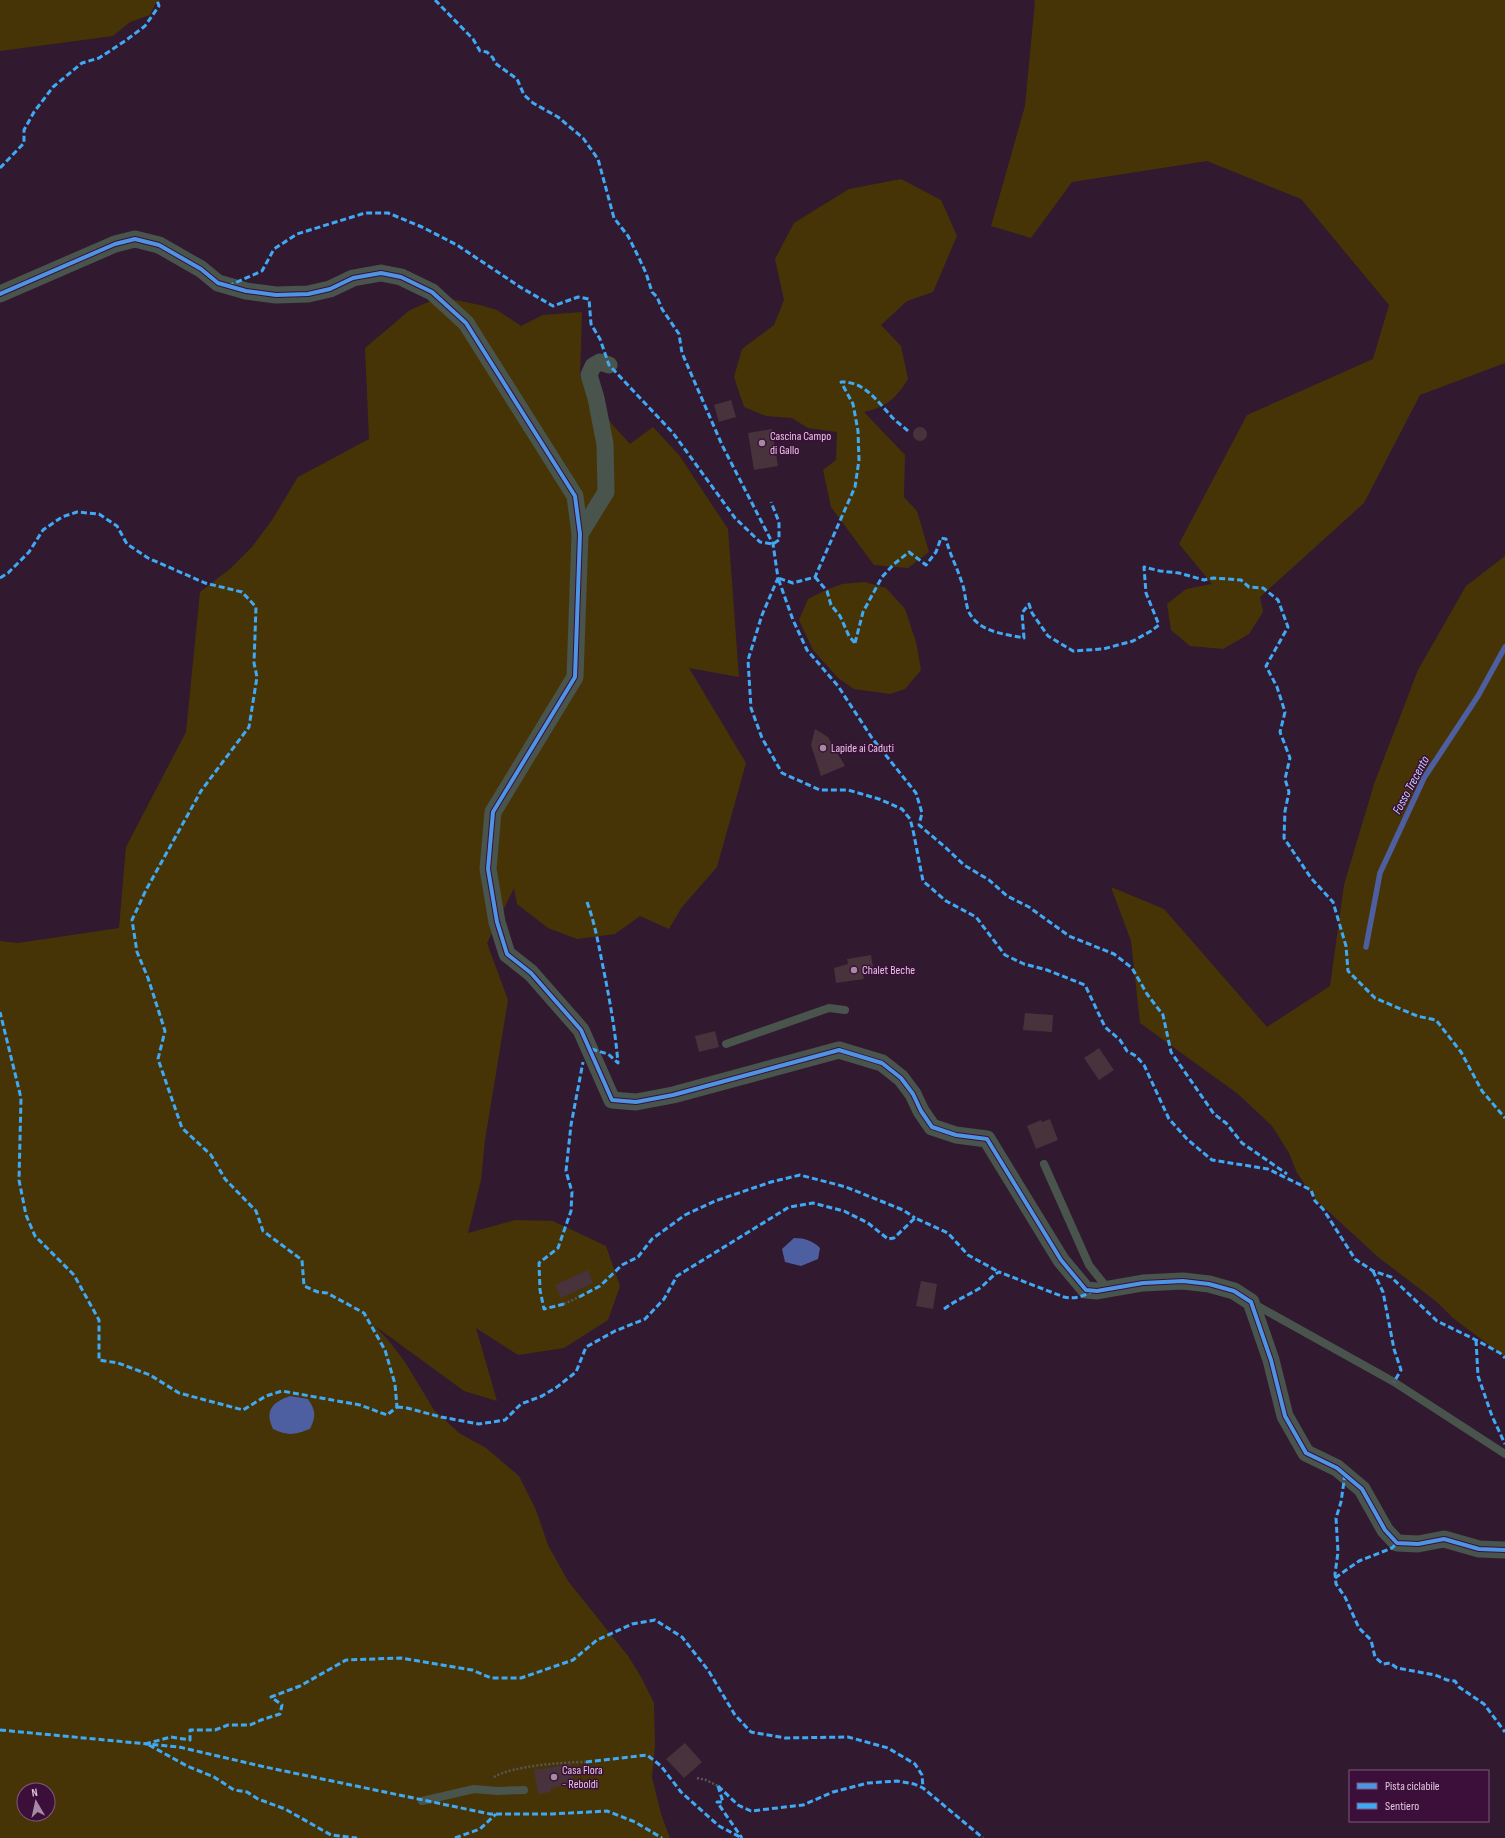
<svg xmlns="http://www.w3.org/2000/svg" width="1505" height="1838" viewBox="0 0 1505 1838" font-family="'Sofia Sans Condensed',sans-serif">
<rect width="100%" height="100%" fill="#311930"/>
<g fill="#473406" fill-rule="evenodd">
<path d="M 0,0 L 160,0 L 155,4 L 150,15 L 130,22 L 113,36 L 0,51 Z"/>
<path d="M 1034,0 L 1505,0 L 1505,363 L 1420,395 L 1364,503 L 1260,597 L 1263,612 L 1249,634 L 1223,649 L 1190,646 L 1171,630 L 1167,604 L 1186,589 L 1212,584 L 1179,544 L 1247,415 L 1373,359 L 1389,305 L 1301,199 L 1207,161 L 1072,182 L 1031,238 L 991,226 L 1025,106 L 1035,1 Z"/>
<path d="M 901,179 L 941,200 L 957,236 L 933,292 L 907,301 L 881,325 L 901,346 L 908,379 C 896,398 887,407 864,412 L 905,455 L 904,497 L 917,511 L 929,552 L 908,568 L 874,565 L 831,507 L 823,470 L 836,460 L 837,432 L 808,428 L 792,418 L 766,416 L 744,407 L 734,377 L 742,349 L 774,325 L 784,300 L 775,259 L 794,223 L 849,189 Z"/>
<path d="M 440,297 L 480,305 L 497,310 L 521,326 L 543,315 L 582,312 L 580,377 L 612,424 L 630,444 L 653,427 L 679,455 L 728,529 L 739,677 L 689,668 L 746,763 L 717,867 L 682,907 L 669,929 L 640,916 L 615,934 L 577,939 L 548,928 L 517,904 L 514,888 L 487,943 L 508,1000 L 485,1140 L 481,1180 L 468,1233 L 515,1220 L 553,1221 L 606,1246 L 620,1286 L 608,1320 L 564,1348 L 518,1355 L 476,1328 L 497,1401 L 464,1391 L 375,1326 L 389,1341 L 405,1362 L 434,1410 L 459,1433 L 486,1448 L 519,1476 L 536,1510 L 548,1545 L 568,1581 L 628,1656 L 640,1675 L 654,1703 L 655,1746 L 652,1777 L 661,1814 L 670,1838 L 0,1838 L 0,941 L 18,943 L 119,928 L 126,847 L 186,732 L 200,592 L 231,568 L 252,547 L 272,520 L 298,477 L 369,439 L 365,348 L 410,310 ZM 24,1790 L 48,1790 L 48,1814 L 24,1814 Z"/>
<path d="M 1505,556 L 1505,1357 L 1453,1318 L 1437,1302 L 1378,1257 L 1316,1200 L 1297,1173 L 1289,1153 L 1272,1126 L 1238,1094 L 1140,1023 L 1131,941 L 1111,887 L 1164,909 L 1267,1027 L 1330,986 L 1344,885 L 1374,784 L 1418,670 L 1466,586 Z"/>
<path d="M 865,582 L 886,588 L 905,609 L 916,642 L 921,670 L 905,689 L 890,694 L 854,689 L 838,678 L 813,650 L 799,620 L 808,599 L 824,591 L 842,584 Z"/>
</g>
<g fill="#4d5ea1">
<path d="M 794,1238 C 805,1238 813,1241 820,1248 L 818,1259 L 801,1266 L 785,1262 L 782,1249 Z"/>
<path d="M 290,1396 L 308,1399 C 316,1411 316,1416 310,1429 C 294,1435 288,1436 273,1429 C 264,1410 273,1402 290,1396 Z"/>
</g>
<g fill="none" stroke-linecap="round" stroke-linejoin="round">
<path stroke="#4d5ea1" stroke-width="5.5" d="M 1366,947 L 1380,873 L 1424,778 L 1478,696 L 1505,647"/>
</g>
<g fill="#48323b">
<path d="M 731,400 L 736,417 L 719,422 L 714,405 Z"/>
<circle cx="920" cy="434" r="7"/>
<path d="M 772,429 L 778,466 L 754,470 L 748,433 Z"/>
<path d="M 815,729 L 828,737 L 845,766 L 821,776 L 811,745 Z"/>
<path d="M 871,955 L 874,973 L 863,975 L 864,979 L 836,983 L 834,968 L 848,964 L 847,959 Z"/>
<path d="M 1025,1013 L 1053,1015 L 1052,1032 L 1023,1030 Z"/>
<path d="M 715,1031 L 719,1047 L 699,1052 L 695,1036 Z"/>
<path d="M 1099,1048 L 1114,1070 L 1099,1080 L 1084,1058 Z"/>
<path d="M 1050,1119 L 1058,1140 L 1036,1149 L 1027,1126 L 1041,1120 L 1042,1122 Z"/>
<path d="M 588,1270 L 593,1283 L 561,1298 L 555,1285 Z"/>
<path d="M 921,1281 L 937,1284 L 933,1309 L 916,1306 Z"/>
<path d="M 685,1743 L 702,1762 L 684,1778 L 666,1759 Z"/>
<path d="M 571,1764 L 574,1784 L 551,1788 L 551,1792 L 538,1794 L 534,1770 Z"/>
</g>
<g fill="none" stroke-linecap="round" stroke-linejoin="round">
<g stroke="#575758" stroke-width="2.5" stroke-dasharray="2 2" stroke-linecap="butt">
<path d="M 564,1304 L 579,1297"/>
<path d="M 494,1777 C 512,1766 563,1762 586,1762"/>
<path d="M 697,1778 L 706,1780 L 718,1786"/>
</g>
<g stroke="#49544c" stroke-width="8">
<path d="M 726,1044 L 829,1008 L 845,1010"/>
<path d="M 1044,1164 L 1089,1265 L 1108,1289"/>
<path d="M 1254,1304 L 1394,1382 L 1505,1454"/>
<path d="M 422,1801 L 474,1789 L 497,1791 L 524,1790"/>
</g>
<g stroke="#49544c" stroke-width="17">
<path d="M 0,294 L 115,244 L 135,239 L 159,245 L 201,269 L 218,283 L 246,291 L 276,295 L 308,294 L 330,289 L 353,278 L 381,273 L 401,277 L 432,292 L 466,323 L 575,496 L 580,534 L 575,677 L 493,812 L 488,869 L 497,922 L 507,954 L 531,973 L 581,1030 L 612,1100 L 636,1102 L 673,1095 L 839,1050 L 882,1063 L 901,1078 L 913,1094 L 921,1111 L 932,1127 L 956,1135 L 987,1139 L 1061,1260 L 1086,1290 L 1097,1291 L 1143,1283 L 1183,1281 L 1209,1284 L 1234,1291 L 1251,1302 L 1271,1360 L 1285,1416 L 1306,1453 L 1337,1468 L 1362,1489 L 1385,1530 L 1397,1543 L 1418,1544 L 1444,1539 L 1479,1549 L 1505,1550"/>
<path d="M 580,534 L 606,492 L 605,444 L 596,398 L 589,375 L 593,366 L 600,362 L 609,365"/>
</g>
<g stroke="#3fa9f5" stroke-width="3" stroke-dasharray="6 3" stroke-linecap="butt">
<path d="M 435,0 L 473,39 L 480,51 L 487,52 L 493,58 L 495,63 L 517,79 L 524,95 L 533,103 L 558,117 L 583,138 L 598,159 L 614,218 L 628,236 L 639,258 L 646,273 L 652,292 L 657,297 L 662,309 L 679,334 L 682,353 L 722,445 L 773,544 L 778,578 L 762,615 L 748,660 L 751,708 L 762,738 L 782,773 L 820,790 L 848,790 L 879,799 L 902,809 L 910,819 L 913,830 L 923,881 L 946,901 L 976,917 L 1005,955 L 1024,964 L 1047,970 L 1085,985 L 1105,1027 L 1120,1040 L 1127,1051 L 1136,1056 L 1144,1065 L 1169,1119 L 1188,1140 L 1212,1160 L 1268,1169 L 1311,1190 L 1315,1201 L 1323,1209 L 1355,1259 L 1373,1271 L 1391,1277 L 1437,1321 L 1476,1340 L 1500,1353 L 1505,1358"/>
<path d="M 0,168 L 24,143 L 24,130 L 34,112 L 53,87 L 82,63 L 99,58 L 125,41 L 145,26 L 159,6 L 157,0"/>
<path d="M 228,286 L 262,271 L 274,249 L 297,234 L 365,213 L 388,213 L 422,227 L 457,245 L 520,287 L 553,306 L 578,297 L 589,299 L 591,324 L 600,339 L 609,365 L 673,433 L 735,518 L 760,542 L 773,544 L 779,540 L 779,522 L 771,502"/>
<path d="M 908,431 C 903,426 896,422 891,416 C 877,401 864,381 841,382 L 853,404 L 858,431 L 859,460 L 855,487 L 815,577 L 793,583 L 778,578 L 793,620 L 807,650 L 838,686 L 872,738 L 916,793 L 922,813 L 919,825 L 945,847 L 964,865 L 989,880 L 1007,896 L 1029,907 L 1069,936 L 1114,954 L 1132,968 L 1147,994 L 1163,1015 L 1171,1052 L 1214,1114 L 1226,1123 L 1242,1143 L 1287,1174"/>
<path d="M 815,577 L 827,591 L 831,605 L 840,616 L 849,636 L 855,643"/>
<path d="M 0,578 L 8,573 L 29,552 L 43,530 L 62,517 L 77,512 L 99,514 L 117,526 L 127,544 L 148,558 L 205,583 L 242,592 L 256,607 L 254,663 L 257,677 L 249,727 L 201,791 L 146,890 L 132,920 L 137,952 L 148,978 L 165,1031 L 158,1059 L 182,1128 L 211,1155 L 225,1179 L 256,1211 L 263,1231 L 302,1260 L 304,1286 L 318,1292 L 327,1293 L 364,1313 L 385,1350 L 395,1384 L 397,1407 L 387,1415 L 360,1405 L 282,1391 L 266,1396 L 243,1410 L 179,1393 L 150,1375 L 118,1363 L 99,1360 L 99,1320 L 74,1275 L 35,1236 L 26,1215 L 19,1180 L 21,1098 L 0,1012"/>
<path d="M 855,643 L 863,612 L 882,577 L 894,564 L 909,552 L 926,565 L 936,552 L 941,538 L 946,539 C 950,555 956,565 961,580 C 965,589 965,600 968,610 C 977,632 1004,634 1024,638 L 1022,613 L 1029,604 L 1032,613 L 1048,636 L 1073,651 L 1103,649 L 1133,641 L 1151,631 L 1159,625 L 1146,593 L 1144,567 L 1160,571 L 1179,573 L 1204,580 L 1213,578 L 1241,580 L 1249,587 L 1263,588 L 1278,600 L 1288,627 L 1266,666 L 1277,687 L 1285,712 L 1280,732 L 1290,758 L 1285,779 L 1289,792 L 1285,811 L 1284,838 L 1311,878 L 1333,902 L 1346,946 L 1348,971 L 1375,998 L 1417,1016 L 1436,1020 L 1461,1052 L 1482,1091 L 1505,1118"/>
<path d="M 587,902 C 594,921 598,941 602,962 C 609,996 615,1028 618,1063 L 608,1054 L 588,1048"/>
<path d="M 1373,1271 L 1383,1292 L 1394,1349 L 1401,1370 L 1394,1382"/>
<path d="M 579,1297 L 600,1286 L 622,1265 L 638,1257 L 652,1239 L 685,1215 L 715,1201 L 771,1182 L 800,1175 L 846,1187 L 903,1210 L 915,1218"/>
<path d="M 564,1304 L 544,1309 L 540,1290 L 539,1263 L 558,1248 L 571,1211 L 572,1192 L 566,1171 L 571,1125 L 583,1062"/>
<path d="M 944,1309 C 956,1300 967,1296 980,1288 C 987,1283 991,1276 999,1272 L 1064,1297 C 1074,1299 1082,1297 1091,1292"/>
<path d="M 1476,1340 L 1478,1376 L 1492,1416 L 1505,1444"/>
<path d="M 397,1407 L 407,1408 L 441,1417 L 479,1424 L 505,1420 L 521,1404 L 542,1396 L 557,1387 L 576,1372 L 586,1347 L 615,1331 L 645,1319 L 664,1299 L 677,1276 L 789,1207 L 813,1203 L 844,1211 L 868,1223 L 888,1239 L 894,1238 L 915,1218 L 948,1233 L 968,1255 L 999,1272"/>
<path d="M 1345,1474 L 1341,1502 L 1336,1518 L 1338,1552 L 1335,1574 L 1336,1584 L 1345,1597 L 1359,1628 L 1371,1640 L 1375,1657 L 1383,1664 L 1390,1663 L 1397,1668 L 1435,1675 L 1447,1680 L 1455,1681 L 1459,1687 L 1484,1704 L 1505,1732"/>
<path d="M 1335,1578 L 1359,1561 L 1392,1548 L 1397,1543"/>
<path d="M 0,1730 L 179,1747 L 265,1767 L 490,1814 L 552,1814 L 607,1811 L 635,1822 L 662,1838"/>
<path d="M 145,1744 L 171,1737 L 190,1740 L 190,1730 L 215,1730 L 228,1725 L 250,1725 L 261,1720 L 280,1714 L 282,1705 L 271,1697 L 300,1686 L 346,1660 L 401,1658 L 472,1670 L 491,1678 L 521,1678 L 573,1660 L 597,1640 L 632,1624 L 655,1620 L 682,1637 L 708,1670 L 735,1715 L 751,1732 L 785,1738 L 848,1737 L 888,1748 L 915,1764 L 922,1775 L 923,1788"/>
<path d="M 149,1745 L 187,1766 L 214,1777 L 234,1790 L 247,1792 L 258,1799 L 285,1809 L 331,1835 L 357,1838"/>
<path d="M 586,1762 L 647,1755 L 661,1766 L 681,1792 L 719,1826 L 742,1838"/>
<path d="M 718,1786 L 738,1805 L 751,1811 L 803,1805 L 833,1792 L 868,1783 L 897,1781 L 914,1784 L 923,1788 L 983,1838"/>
<path d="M 718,1786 L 723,1802 L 717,1802 L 742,1838"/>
<path d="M 455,1838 L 480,1829 L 496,1814"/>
</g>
<g stroke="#3b0f39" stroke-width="6">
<path id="cycleway" d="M 0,294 L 115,244 L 135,239 L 159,245 L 201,269 L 218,283 L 246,291 L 276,295 L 308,294 L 330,289 L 353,278 L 381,273 L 401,277 L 432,292 L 466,323 L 575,496 L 580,534 L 575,677 L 493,812 L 488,869 L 497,922 L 507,954 L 531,973 L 581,1030 L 612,1100 L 636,1102 L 673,1095 L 839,1050 L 882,1063 L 901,1078 L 913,1094 L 921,1111 L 932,1127 L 956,1135 L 987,1139 L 1061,1260 L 1086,1290 L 1097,1291 L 1143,1283 L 1183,1281 L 1209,1284 L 1234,1291 L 1251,1302 L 1271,1360 L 1285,1416 L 1306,1453 L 1337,1468 L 1362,1489 L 1385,1530 L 1397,1543 L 1418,1544 L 1444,1539 L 1479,1549 L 1505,1550"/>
</g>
<use href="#cycleway" stroke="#4d94e3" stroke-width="4"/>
</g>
<g fill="#a58aa2" stroke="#3b0f39" stroke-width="1.5">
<circle cx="762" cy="443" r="4"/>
<circle cx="823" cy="748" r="4"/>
<circle cx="854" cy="970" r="4"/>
<circle cx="554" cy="1777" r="4"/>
</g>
<g text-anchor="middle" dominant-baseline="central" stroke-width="3" stroke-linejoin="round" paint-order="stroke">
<g font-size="12" fill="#e3c7e0" stroke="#3b0f39" text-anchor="start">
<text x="770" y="436">Cascina Campo<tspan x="770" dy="14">di Gallo</tspan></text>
<text x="831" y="748">Lapide ai Caduti</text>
<text x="862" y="970">Chalet Beche</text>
<text x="562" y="1770">Casa Flora<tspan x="562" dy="14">- Reboldi</tspan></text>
</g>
<g font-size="13" font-style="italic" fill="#c1cff7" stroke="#3b0f39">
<text transform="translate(1411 785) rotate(-62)">Fosso Trecento</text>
</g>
</g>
<rect x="1349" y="1770" width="140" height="52" fill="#3b0f39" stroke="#7e597c"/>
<rect x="1357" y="1783" width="20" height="6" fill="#4d94e3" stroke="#7e597c"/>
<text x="1385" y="1790" font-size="12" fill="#e3c7e0">Pista ciclabile</text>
<rect x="1357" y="1803" width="20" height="6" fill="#3fa9f5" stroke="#7e597c"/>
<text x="1385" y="1810" font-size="12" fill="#e3c7e0">Sentiero</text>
<g transform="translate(36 1802) rotate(351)"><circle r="19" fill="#3b0f39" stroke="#7e597c"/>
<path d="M0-3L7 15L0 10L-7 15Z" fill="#a58aa2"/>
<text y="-6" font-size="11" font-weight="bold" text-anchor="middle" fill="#e3c7e0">N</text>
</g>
</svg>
